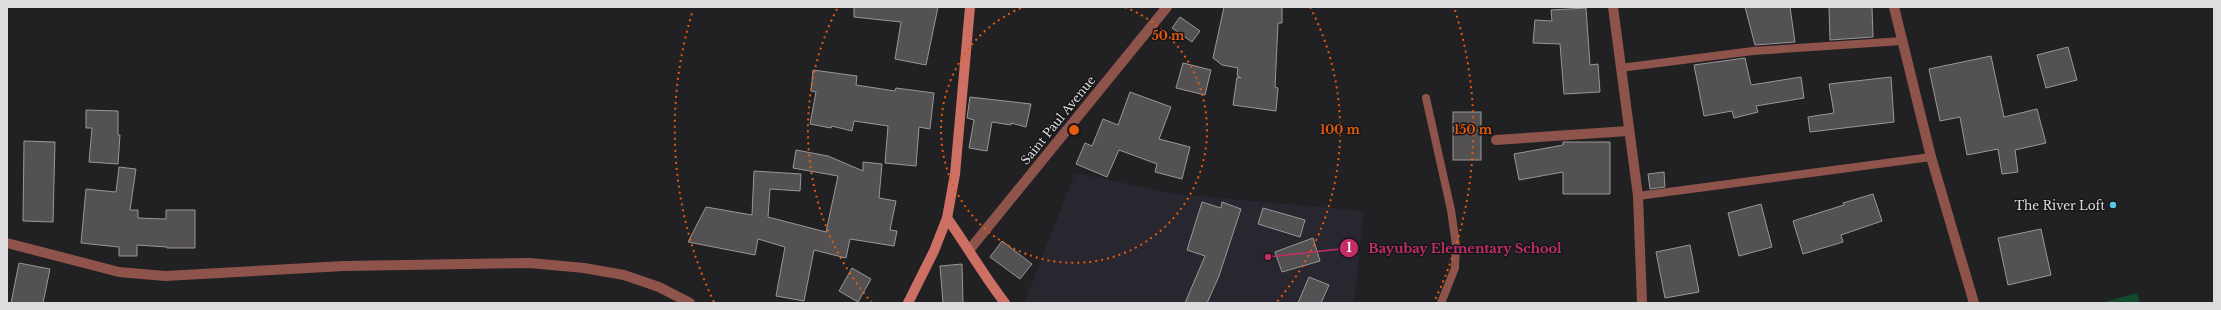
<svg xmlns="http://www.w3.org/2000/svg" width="2221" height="310" viewBox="0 0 2221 310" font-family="'Libre Baskerville',serif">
<rect width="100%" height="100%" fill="#212023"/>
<path fill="#28262f" d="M 1075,173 L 1177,194 L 1364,211 L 1354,303 L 1024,303 Z"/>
<path fill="#134a2d" d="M 2137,293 L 2140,303 L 2101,303 Z"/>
<g fill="#545153" stroke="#9a9699">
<path d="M 854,7 L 938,7 L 926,65 L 895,59 L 901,22 L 854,17 Z"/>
<path d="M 1224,7 L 1282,7 L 1282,23 L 1278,23 L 1275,87 L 1278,88 L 1276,111 L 1233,105 L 1237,77 L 1241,78 L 1237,75 L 1238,68 L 1222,65 L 1213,58 Z"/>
<path d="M 1745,7 L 1790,7 L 1795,42 L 1755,45 Z"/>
<path d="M 1829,7 L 1872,7 L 1873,37 L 1830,40 Z"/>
<path d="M 1586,8 L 1590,65 L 1598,64 L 1600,92 L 1564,94 L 1560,44 L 1533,43 L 1535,20 L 1552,21 L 1551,10 Z"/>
<path d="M 1180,17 L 1200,31 L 1192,42 L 1172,28 Z"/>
<path d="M 2068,47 L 2077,80 L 2046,88 L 2037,55 Z"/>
<path d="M 1991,56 L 2004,117 L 2037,109 L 2046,143 L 2015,150 L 2018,172 L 2002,174 L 1998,149 L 1967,155 L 1960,117 L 1940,121 L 1929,69 Z"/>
<path d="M 1745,58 L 1751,85 L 1801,77 L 1804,98 L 1756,106 L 1758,112 L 1734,118 L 1732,111 L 1704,116 L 1694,65 Z"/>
<path d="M 1183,63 L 1211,70 L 1205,95 L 1176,88 Z"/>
<path d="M 813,70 L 857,76 L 856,85 L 895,91 L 896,88 L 934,93 L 930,129 L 919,127 L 916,166 L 885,163 L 888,126 L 854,121 L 852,131 L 832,126 L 831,128 L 810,124 L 816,92 L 811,91 Z"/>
<path d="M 1891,77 L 1894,122 L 1810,132 L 1808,117 L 1834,113 L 1829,84 Z"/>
<path d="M 1130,92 L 1171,107 L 1159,139 L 1190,147 L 1182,179 L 1155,172 L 1157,164 L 1119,150 L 1107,177 L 1076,164 L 1085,143 L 1092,146 L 1103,119 L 1118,125 Z"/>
<path d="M 970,97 L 1031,104 L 1026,127 L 1011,123 L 1011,125 L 992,122 L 987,151 L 969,148 L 974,120 L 967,118 Z"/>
<path d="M 86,110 L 118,111 L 118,135 L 120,135 L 118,164 L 89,162 L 92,128 L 86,128 Z"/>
<rect x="1453" y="112" width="28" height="48"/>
<path d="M 24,141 L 55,142 L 53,222 L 23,221 Z"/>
<path d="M 1563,142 L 1610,142 L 1610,194 L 1563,194 L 1563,172 L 1519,180 L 1514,154 L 1563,145 Z"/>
<path d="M 796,150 L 828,156 L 863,171 L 863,162 L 882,164 L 879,198 L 896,201 L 890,230 L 897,231 L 894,246 L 850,239 L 846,258 L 814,250 L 804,301 L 776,296 L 785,247 L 758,239 L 755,255 L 688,242 L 706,207 L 752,215 L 754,171 L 801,174 L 800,191 L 770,189 L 768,217 L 826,232 L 838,176 L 793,168 Z"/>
<path d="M 119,167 L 136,169 L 130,210 L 138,210 L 138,218 L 166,219 L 166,210 L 195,210 L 195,248 L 167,248 L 167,247 L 137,245 L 137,256 L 119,256 L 119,247 L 81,243 L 86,189 L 116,192 Z"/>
<path d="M 1664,172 L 1665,187 L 1650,189 L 1648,174 Z"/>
<path d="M 1873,194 L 1882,221 L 1841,235 L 1843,242 L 1803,254 L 1793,221 L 1844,205 L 1843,203 Z"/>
<path d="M 1202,202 L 1221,208 L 1222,202 L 1241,209 L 1219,276 L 1207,303 L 1185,303 L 1205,256 L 1187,250 Z"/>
<path d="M 1761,204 L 1772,247 L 1739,256 L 1728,213 Z"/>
<path d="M 1263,208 L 1305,220 L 1300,237 L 1258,224 Z"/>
<path d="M 2041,229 L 2051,275 L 2008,285 L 1998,238 Z"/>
<path d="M 1313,238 L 1320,261 L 1282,272 L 1275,252 Z"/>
<path d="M 1002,241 L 1032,264 L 1020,279 L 990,257 Z"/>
<path d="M 1690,245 L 1699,292 L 1665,298 L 1656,252 Z"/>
<path d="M 19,263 L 50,269 L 43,303 L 11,303 Z"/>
<path d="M 962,264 L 963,303 L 943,303 L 940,266 Z"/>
<path d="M 852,268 L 871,279 L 858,302 L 839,291 Z"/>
<path d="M 1309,277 L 1329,285 L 1321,303 L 1298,303 Z"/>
</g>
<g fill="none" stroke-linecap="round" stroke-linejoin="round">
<g stroke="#8e534b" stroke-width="8">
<path d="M 1620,68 L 1753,51 L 1902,41"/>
<path d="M 1426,98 L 1451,210 L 1456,245 L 1455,268 L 1441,303"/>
<path d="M 1638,196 L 1931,157"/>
</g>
<g stroke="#8e534b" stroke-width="10">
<path d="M 1613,7 L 1638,196 L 1642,303"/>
<path d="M 1894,7 L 1931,157 L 1974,303"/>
<path d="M 1496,140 L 1628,131"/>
<path d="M 7,243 L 119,272 L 165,276 L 344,266 L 530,263 L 584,268 L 624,275 L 659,287 L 690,303"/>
<path d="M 970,249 L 1167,7"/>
</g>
<g stroke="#cd6f62" stroke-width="10">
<path d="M 947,218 C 967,246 984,276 1005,303"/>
<path d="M 908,303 L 934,251 L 947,218 L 955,174 L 970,7"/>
</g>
</g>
<g fill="none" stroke="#e8590c" stroke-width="2" stroke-dasharray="2 4">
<path d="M1125 7A133 133 0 1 1 1023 7"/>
<path d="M872 303A266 266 0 0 1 838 7M1310 7A266 266 0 0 1 1276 303"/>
<path d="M714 302A399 399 0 0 1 693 10M1455 10A399 399 0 0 1 1434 302"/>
</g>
<circle fill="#58c9e3" stroke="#17171a" stroke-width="1.5" cx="2113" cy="205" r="4"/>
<g text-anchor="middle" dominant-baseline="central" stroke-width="3" stroke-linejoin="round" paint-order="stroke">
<g font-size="12" fill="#dddddf" stroke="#17171a">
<text transform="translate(1058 120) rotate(-51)">Saint Paul Avenue</text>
</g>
<g font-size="12" fill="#dddddf" stroke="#17171a" text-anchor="end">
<text x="2105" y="205">The River Loft</text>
</g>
</g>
<circle cx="1074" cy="130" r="6" fill="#e8590c" stroke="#17171a" stroke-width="2"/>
<g font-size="12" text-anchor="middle" font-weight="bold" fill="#e8590c" stroke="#17171a" stroke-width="3" stroke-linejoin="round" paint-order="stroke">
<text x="1168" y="40">50 m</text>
<text x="1340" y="134">100 m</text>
<text x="1473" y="134">150 m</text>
</g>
<path fill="none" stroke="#c52c68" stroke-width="1.5" d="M1268 257L1349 248"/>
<g fill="#c52c68" stroke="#17171a" stroke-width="1.5">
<circle cx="1268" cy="257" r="4"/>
<circle cx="1349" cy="248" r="10"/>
</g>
<g font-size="12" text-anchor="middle" font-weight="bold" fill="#fff">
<text x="1349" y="252">1</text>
</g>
<g font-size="13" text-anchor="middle" font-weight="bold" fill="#c52c68" stroke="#17171a" stroke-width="3" stroke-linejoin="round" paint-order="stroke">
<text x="1465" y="253">Bayubay Elementary School</text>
</g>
<rect width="2221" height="310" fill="none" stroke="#dddddf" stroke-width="16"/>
</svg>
